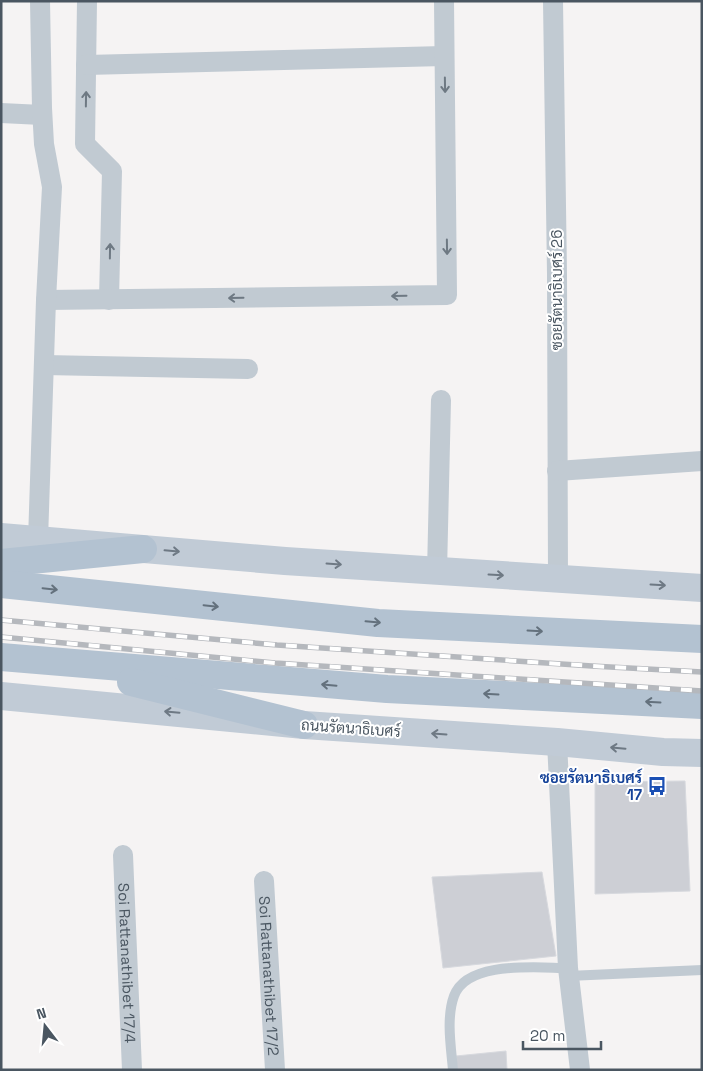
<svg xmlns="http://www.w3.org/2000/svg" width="703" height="1071" viewBox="0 0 703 1071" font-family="'Space Grotesk',Sarabun,sans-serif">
<rect width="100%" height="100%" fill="#f5f3f3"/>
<g fill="#cdcfd5" stroke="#d7d9de">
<path d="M 685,781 L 690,891 L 595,894 L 595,782 Z"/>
<path d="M 542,872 L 556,956 L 443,968 L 432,877 Z"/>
<path d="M 506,1051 L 507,1070 L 457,1070 L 456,1056 Z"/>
</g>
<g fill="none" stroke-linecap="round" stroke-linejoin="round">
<g stroke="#c1cad2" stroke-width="10">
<path d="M 568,976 L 702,970"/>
<path d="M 453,1070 C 451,1047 446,1018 454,996 C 467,960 537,968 568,968"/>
</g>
<g stroke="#c1cad2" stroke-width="20">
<path d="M 87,1 L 85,144 L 112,171 L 109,300"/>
<path d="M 553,1 L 557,274 L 558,579"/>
<path d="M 86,65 L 444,56"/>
<path d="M 1,113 L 42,115"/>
<path d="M 46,300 L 447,295 L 444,1"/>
<path d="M 44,365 L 248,369"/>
<path d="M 557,471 L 702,461"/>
<path d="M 38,540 L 46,300 L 52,187 L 44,144 L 42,108 L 40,1"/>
<path d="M 437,572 L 441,400"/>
<path d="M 557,742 L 568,968 L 580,1070"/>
<path id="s1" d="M 123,855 L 132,1070"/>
<path id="s2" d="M 264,881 L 275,1070"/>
</g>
<g stroke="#c1cbd6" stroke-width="28">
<path d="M 1,537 L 285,561 L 702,588"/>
<path d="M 1,696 L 304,725 L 557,742 L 663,752 L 702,753"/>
</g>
<g stroke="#b3c2d1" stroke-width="28">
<path d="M 1,563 L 143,549"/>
<path d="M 1,584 L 378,623 L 702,639"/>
<path d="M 1,657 L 387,689 L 702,705"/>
<path d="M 131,682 L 304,725"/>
</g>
<g stroke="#b5b8bd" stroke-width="5.5">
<g id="rail">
<path d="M 1,620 L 277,645 L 592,666 L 702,672"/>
<path d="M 1,637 L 275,663 L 702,691"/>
</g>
</g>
<use href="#rail" stroke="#fff" stroke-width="4" stroke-dasharray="11" stroke-linecap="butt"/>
</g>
<defs><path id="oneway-shaft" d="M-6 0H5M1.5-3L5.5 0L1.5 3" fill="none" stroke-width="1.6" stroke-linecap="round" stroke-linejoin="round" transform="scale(1.25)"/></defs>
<g stroke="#6e7983">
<use href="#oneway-shaft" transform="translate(445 85) rotate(89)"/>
<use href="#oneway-shaft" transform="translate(86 99) rotate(-89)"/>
<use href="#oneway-shaft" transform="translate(447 247) rotate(89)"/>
<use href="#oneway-shaft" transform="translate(110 251) rotate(-89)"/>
<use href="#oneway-shaft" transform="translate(399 296) rotate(179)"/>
<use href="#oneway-shaft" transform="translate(236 298) rotate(179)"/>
</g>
<g stroke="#6e7984">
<use href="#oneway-shaft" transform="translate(172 551) rotate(5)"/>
<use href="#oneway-shaft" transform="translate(334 564) rotate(4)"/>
<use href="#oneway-shaft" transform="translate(496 575) rotate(3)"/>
<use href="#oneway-shaft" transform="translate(658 585) rotate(3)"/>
<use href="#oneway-shaft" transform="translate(172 712) rotate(-175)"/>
<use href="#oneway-shaft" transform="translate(439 734) rotate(-176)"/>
<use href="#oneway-shaft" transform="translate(618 748) rotate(-175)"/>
</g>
<g stroke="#64717d">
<use href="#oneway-shaft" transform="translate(50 589) rotate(6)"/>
<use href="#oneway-shaft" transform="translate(211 606) rotate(6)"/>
<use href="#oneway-shaft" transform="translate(373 622) rotate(5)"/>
<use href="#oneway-shaft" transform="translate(535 631) rotate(3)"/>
<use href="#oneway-shaft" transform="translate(329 685) rotate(-175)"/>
<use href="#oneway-shaft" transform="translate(491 694) rotate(-177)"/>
<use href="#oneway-shaft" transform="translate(653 702) rotate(-177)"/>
</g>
<defs>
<g id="bus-bare" transform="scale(1.5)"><path d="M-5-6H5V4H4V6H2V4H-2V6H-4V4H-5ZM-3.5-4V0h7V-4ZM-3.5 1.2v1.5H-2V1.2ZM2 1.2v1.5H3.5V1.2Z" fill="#1a4fb4" stroke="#fff" stroke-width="2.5" paint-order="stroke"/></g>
</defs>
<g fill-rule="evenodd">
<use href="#bus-bare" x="657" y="786"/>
</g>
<g text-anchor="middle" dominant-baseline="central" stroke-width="4" stroke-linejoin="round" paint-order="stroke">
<g font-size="15" fill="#4a5661" stroke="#fff">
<text transform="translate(556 290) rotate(-90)">ซอยรัตนาธิเบศร์ 26</text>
<text transform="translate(351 728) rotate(4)">ถนนรัตนาธิเบศร์</text>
<text stroke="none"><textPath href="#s1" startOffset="108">Soi Rattanathibet 17/4</textPath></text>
<text stroke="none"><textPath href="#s2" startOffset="95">Soi Rattanathibet 17/2</textPath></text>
</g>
<g font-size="15" font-weight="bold" fill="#164399" stroke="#fff" text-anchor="end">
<text x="642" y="777">ซอยรัตนาธิเบศร์<tspan x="642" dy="17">17</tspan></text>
</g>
</g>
<rect width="703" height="1071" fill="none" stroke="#4a5661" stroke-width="5"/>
<g transform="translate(45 1026) rotate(344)" stroke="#ffffff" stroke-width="4" paint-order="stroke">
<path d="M0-4L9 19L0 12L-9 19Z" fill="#4a5661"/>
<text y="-8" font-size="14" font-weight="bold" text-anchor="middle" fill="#4a5661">N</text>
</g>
<path d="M523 1041v8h78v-8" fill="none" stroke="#4a5661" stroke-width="2.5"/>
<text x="530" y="1041" font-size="15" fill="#4a5661" stroke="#ffffff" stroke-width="4" paint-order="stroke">20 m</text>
</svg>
